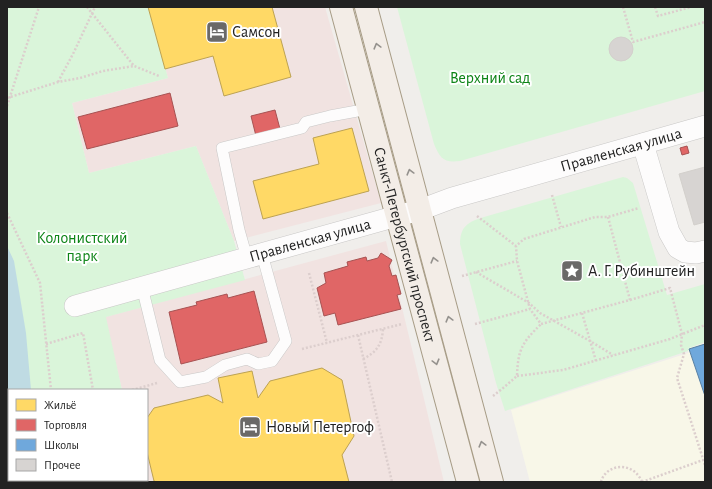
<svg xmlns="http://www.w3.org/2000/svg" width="712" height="489" viewBox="0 0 712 489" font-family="'Alegreya Sans',sans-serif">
<rect width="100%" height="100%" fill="#f0eeeb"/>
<g fill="#f1e3e1">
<path d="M 148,7 L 325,7 L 381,203 L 234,241 L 196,146 L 89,173 L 72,103 L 168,78 Z"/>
<path d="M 386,241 L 444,482 L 144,482 L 143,480 L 147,480 L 147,390 L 122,390 L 105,317 Z"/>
</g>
<path fill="#f8f7e8" d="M 705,343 L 705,482 L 530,482 L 511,410 L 688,353 L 689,348 Z"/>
<g fill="#daf5da">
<path d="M 7,7 L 148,7 L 168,78 L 72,103 L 89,173 L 196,146 L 234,241 L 245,280 L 106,317 L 122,390 L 9,390 L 9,480 L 143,480 L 144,482 L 7,482 Z"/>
<path d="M 397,7 L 705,7 L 705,91 L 460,161 C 443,163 440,158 434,144 Z"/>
<path d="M 623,177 L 627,178 L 633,183 L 667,295 L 705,284 L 705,342 L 689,348 L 688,351 L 505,411 L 496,383 L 460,244 C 460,226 468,222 484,217 Z"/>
</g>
<path fill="#bfdbe3" d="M 7,246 L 14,261 L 26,333 L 31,390 L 9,390 L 9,480 L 39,480 L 39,482 L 7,482 Z"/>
<g fill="#ffd966" stroke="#bda252">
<path d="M 148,7 L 272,7 L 291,77 L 224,96 L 213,56 L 165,69 Z"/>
<path d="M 352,128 L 369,191 L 263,219 L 253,181 L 319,164 L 313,138 Z"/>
<path d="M 322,368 L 342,380 L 354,436 L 342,455 L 349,482 L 156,482 L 154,481 L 147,452 L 147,418 L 154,408 L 208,395 L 223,403 L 218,378 L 252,371 L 258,398 L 270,381 Z"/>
</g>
<g fill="#e06666" stroke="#a75252">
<path d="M 170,93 L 178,126 L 87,149 L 78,117 Z"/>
<path d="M 275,110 L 280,129 L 256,136 L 251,116 Z"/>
<path d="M 687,146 L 689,153 L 682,155 L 680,148 Z"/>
<path d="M 381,253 L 392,260 L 389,266 L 392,276 L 396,275 L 401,294 L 397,295 L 401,309 L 338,325 L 335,313 L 324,316 L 317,288 L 326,283 L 324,273 L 348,266 L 347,262 L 366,257 L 367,261 L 378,258 Z"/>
<path d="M 254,291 L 267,342 L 181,364 L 169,312 L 197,305 L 196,302 L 227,294 L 228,298 Z"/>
</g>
<path fill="#6fa8dc" stroke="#5880a4" d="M 705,344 L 705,396 L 689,349 Z"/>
<g fill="#d7d4d2" stroke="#d3d0cc">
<circle cx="621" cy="49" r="12"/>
<path d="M 705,167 L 705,222 L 694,225 L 679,174 Z"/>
</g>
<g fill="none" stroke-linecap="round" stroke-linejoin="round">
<g stroke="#c9c8c7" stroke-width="12">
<g id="service">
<path d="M 247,258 L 239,230 L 222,148 L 302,128 L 306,122 L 330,116 L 368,109"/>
<path d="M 142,287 L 160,360 L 180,382 L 206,377 L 225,365 L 247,359 L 258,364 L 272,361 L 286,341 L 262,254"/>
</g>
</g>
<g stroke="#c9c8c7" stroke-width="22">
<g id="minor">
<path d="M 643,144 L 669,232 L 678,248 L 685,252 L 696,253 L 705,251"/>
<path id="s1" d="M 75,306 L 397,216 L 420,210 L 452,198 L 705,126"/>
</g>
</g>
<g stroke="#a79c86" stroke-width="24">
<g id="primary">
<path id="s2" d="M 341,7 L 468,482"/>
<path d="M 366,7 L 492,482"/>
</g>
</g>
<g stroke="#dccecd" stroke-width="2.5" stroke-dasharray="2 2" stroke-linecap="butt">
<path d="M 87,7 L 134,66 L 159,76"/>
<path d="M 623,7 L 633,42 L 705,22"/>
<path d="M 655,7 L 658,16 L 691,7"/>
<path d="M 58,82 L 74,52 L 95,7"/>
<path d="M 7,98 L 58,82 L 80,78 L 103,71 L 134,66"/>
<path d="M 7,106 L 39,7"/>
<path d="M 552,195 L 561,227"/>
<path d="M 7,213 L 40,283 L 51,390"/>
<path d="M 477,216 L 516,246"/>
<path d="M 608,217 L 630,300 L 541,324 L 530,309 L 517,261 L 516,246 L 524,239 L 595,217 L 608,217 L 639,208"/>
<path d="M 476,272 L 529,303 L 540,313 L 590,341 L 613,355"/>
<path d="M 309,273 L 327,343"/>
<path d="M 462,276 L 517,261"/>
<path d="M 630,300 L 670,288 L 682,334 L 681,345 L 684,354 L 677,378 L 705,465"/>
<path d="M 582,313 L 596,361"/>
<path d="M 475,324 L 530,309"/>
<path d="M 358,335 L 392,482"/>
<path d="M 46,344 L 83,333 L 93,390"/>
<path d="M 302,349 L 402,324"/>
<path d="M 363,359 C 377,352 382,344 383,329"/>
<path d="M 517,376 L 563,370 L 670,339 L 705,325"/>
<path d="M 132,390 L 157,383"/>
<path d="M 493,396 L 502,389 L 517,376 C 518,349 522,343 541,324"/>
<path d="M 61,480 L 61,482"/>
<path d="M 114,480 L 115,482"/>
<path d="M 601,482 C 605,466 626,462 637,474 C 639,476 641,479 642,482"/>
<path d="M 642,482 L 703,460"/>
</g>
<use href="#service" stroke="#fdfcfc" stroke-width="11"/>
<use href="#minor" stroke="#fdfcfc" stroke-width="21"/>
<use href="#primary" stroke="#f3ede7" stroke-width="22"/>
</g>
<defs><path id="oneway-chevron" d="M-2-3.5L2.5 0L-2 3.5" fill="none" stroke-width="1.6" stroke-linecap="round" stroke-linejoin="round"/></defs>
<g stroke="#95928e">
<use href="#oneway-chevron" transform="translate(377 46) rotate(-105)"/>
<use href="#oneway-chevron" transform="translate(410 172) rotate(-105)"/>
<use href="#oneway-chevron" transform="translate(434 260) rotate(-105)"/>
<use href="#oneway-chevron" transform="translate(449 319) rotate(-105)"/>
<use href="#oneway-chevron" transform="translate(436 362) rotate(75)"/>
<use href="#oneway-chevron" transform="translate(482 444) rotate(-105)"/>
</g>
<defs>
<g id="hotel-square" transform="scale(1.15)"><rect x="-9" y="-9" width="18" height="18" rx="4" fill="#6a6968" stroke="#fff"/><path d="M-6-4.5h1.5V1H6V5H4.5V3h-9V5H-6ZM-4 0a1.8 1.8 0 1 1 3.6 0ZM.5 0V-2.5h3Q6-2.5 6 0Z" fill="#fff"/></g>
<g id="sight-square" transform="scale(1.15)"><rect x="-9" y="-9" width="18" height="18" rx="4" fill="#6a6968" stroke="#fff"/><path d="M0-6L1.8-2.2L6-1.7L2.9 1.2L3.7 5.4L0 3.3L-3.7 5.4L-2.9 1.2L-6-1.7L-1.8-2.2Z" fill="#fff"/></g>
</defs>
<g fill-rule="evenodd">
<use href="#hotel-square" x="217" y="32"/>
<use href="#sight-square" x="572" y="271"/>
<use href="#hotel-square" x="250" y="427"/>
</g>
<g text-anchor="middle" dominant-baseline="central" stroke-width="4" stroke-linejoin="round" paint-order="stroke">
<g font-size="16" fill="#222" stroke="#fff" text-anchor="start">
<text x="232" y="32">Самсон</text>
<text x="588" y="271">А. Г. Рубинштейн</text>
<text x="266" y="427">Новый Петергоф</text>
</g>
<g font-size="16" fill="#0c8416" stroke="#fff">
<text x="490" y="78">Верхний сад</text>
<text x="82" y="238">Колонистский<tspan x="82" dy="18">парк</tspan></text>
</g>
<g font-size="16" fill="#222" stroke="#fff">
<text stroke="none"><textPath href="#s1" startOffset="568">Правленская улица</textPath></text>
<text stroke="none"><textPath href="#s1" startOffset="244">Правленская улица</textPath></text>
<text stroke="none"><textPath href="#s2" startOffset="246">Санкт-Петербургский проспект</textPath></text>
</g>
</g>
<rect width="712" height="489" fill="none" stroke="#222222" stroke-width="16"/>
<rect x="8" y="389" width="140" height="92" fill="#ffffff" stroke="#a7a7a7"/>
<rect x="16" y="399" width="20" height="12" fill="#ffd966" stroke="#a7a7a7"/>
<text x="44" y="409" font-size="12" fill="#222222">Жильё</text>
<rect x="16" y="419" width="20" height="12" fill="#e06666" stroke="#a7a7a7"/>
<text x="44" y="429" font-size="12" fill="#222222">Торговля</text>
<rect x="16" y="439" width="20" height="12" fill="#6fa8dc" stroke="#a7a7a7"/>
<text x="44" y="449" font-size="12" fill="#222222">Школы</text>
<rect x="16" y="459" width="20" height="12" fill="#d7d4d2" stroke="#a7a7a7"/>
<text x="44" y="469" font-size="12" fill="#222222">Прочее</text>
</svg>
